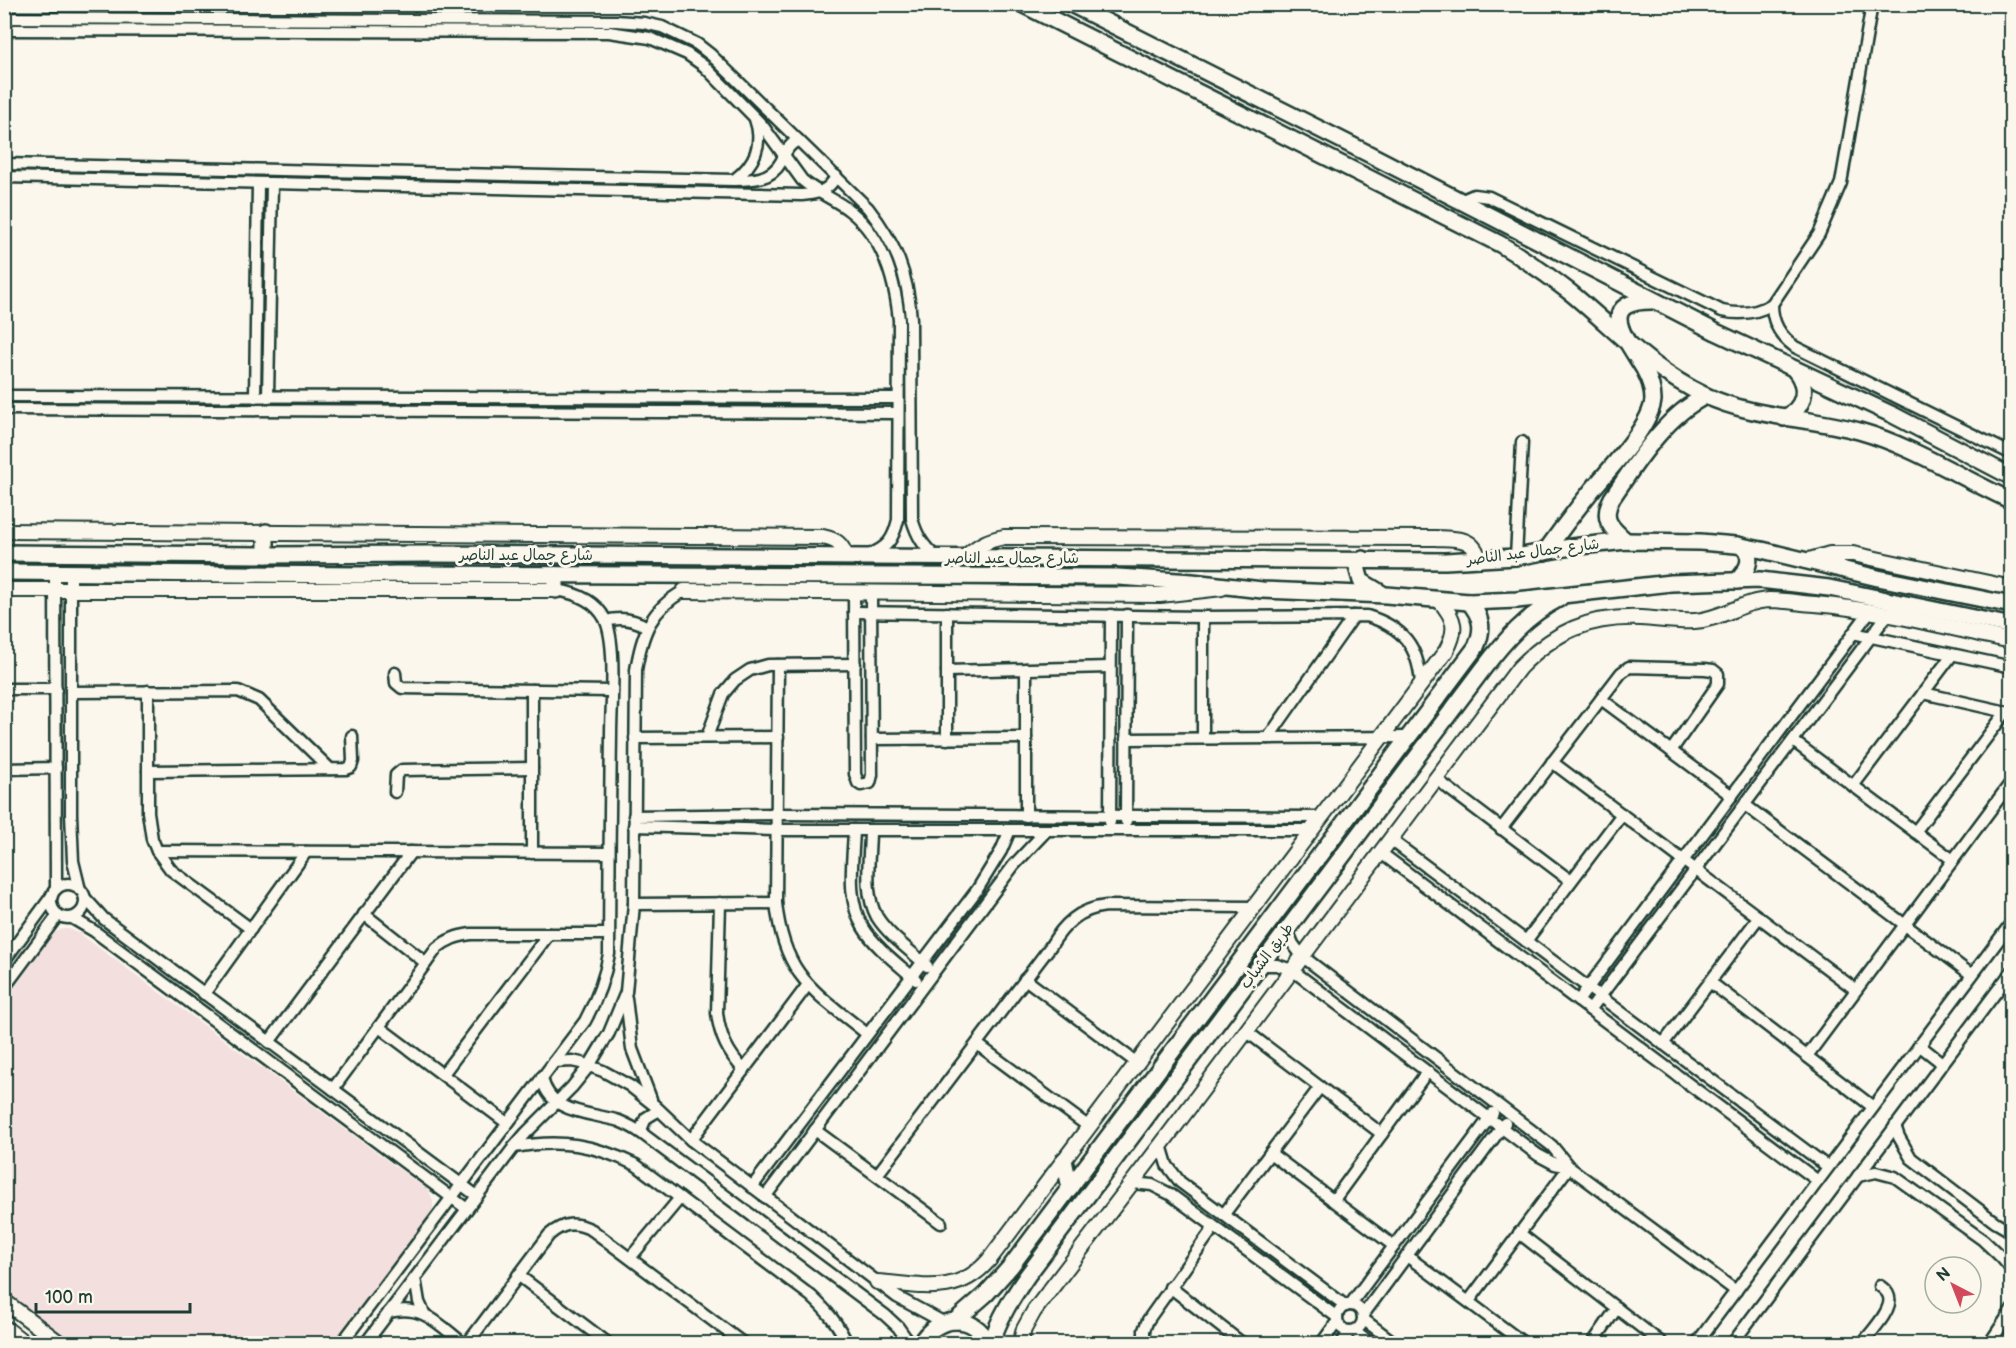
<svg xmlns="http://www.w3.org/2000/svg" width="2016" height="1348" viewBox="0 0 2016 1348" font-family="'Balsamiq Sans','Playpen Sans Arabic',sans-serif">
<rect width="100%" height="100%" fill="#fbf7ec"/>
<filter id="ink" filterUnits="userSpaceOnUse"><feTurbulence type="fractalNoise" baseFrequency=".0167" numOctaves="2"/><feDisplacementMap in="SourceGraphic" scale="12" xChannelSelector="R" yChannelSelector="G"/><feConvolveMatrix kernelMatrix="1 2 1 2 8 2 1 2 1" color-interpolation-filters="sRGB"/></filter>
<g filter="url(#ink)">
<path fill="#f3e0de" d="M 63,929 L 69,929 L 79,933 L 429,1191 L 433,1200 L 433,1209 L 428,1218 L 332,1343 L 71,1343 L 5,1293 L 5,1001 L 53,933 Z"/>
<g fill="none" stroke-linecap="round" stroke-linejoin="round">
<g stroke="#1f3d34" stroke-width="15">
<g id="minor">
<path d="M 4,18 L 616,21 L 644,23 L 662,27 L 697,44 L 711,55 L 868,208 C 896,244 908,274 911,319 L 912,519 C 917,536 923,546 936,557"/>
<path d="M 4,30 L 609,32 L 650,38 L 687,54 L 704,66 L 762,125 L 802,180 C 817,193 835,199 850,211 C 883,237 895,279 899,320 L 898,520 C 893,540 888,547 869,555"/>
<path d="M 4,164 L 734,180 C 752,180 771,180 781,162 C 786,152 787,146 798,140"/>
<path d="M 4,177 L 802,195 C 817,194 829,191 836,176"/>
<path d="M 734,180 C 754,165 764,144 755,119"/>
<path d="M 1460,201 L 1474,195 L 1489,197 L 1722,311 C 1740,315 1756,314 1772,304 L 1819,234 L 1841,183 L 1872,4"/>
<path d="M 1772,304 C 1772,323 1780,336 1795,347 L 2012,454"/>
<path d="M 4,396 L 898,398"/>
<path d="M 255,397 L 258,183"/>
<path d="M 268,397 L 272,184"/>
<path d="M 4,409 L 898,413"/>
<path d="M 1516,557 L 1522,442"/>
<path d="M 55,572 L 56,889"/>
<path d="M 71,572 L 71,814 L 73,861 L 80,890"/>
<path d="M 854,593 L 855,774 L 858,783 L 861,785 L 870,783 L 872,775 L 871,593"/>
<path d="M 854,612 L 1203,617 L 1367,616 C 1403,627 1418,646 1421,683"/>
<path d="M 947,613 L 947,739"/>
<path d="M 1203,617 L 1203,738"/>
<path d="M 606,621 C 621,617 634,619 647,627"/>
<path d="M 1853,633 L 2012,667"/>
<path d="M 778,665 L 776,903 C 784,977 814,991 867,1034"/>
<path d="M 947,671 L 1110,667"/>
<path d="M 395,673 L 396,683 L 402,688 L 612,691"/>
<path d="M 4,689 L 56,689"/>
<path d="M 148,691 L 148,812 L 152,839 L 157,851 L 171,870 L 251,929"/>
<path d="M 71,692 L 238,691 L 259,700 L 330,769"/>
<path d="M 1923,693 L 2011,713"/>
<path d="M 1601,699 L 1732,796"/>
<path d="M 707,737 L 723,694 L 735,680 L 750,670 L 768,665 L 855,664"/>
<path d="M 635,738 L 778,737"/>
<path d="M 1268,738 L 1354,616"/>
<path d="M 872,739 L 1026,738"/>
<path d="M 1126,739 L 1409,737"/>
<path d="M 1793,741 L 1953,860"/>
<path d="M 1552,762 L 1856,990"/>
<path d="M 4,769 L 56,768"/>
<path d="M 148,771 L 346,769 L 351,767 L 353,761 L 352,736"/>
<path d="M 1436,779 L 1571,881"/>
<path d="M 1853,786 L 1952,655"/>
<path d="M 395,792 L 396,775 L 402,770 L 532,768"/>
<path d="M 1745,805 L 1972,975"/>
<path d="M 634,816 L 777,814 L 1321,817"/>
<path d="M 1026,816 L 1026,669"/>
<path d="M 1126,821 L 1127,615"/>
<path d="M 1110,822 L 1111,615"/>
<path d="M 634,826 L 777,830 L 1311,830"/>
<path d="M 1501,829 L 1621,673 L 1629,667 L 1705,669 L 1713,670 L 1718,674 L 1718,684 L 1671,751"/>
<path d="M 854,830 C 853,861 846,899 863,927 C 875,947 898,964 916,980"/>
<path d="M 870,830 C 870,857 863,892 877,917 C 889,936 911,951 927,966"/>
<path d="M 1915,832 L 2006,712"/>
<path d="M 1391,840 L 1828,1167"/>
<path d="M 157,851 L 609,853"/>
<path d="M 532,853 L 532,690"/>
<path d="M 1381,853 L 1818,1181"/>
<circle cx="68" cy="901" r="17"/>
<path d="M 85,898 L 104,919 L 477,1196"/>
<path d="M 720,903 L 717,1013 C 720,1037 728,1053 744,1070"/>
<path d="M 634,904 L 776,903"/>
<path d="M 364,914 L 426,963"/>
<path d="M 72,918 L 94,931 L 467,1209"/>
<path d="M 1287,929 L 1293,944 L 1302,956 L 1552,1146 L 1569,1167 L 1736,1291"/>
<path d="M 1526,941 L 1622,814"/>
<path d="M 4,961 L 51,897"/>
<path d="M 1261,965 L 1277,965 L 1292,970 L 1538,1155 L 1555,1164 L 1569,1167"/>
<path d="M 1025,979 L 1137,1063"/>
<path d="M 1710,982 L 1873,1107"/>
<path d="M 2002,984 L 2012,991"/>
<path d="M 4,988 L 58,915"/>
<path d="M 204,994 L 306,852"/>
<path d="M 626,998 L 632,1049 L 651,1099"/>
<path d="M 1578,1001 L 1870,611"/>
<path d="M 1590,1010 L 1888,614"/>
<path d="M 379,1027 L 507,1123"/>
<path d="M 1246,1031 L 1382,1134"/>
<path d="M 269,1042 L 411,852"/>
<path d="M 977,1044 L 1089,1127"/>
<path d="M 1663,1044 L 1759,917"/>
<path d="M 1919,1045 L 1942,1063"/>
<path d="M 1807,1056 L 2012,781"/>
<path d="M 554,1062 L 572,1061 L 581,1063 L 603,1071 L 630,1086 L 654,1105 L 691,1140 L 829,1245 L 897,1297 L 943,1322"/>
<path d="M 443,1074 L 549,934"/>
<path d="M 542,1077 C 548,1114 590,1112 619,1121 C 626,1124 634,1128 640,1132 L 885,1315 L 898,1327 L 910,1344"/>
<path d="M 333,1089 L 437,948 C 448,939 457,936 471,934 L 609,934"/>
<path d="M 1895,1126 L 1899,1137 L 1911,1158 L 1995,1222 L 2012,1232"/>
<path d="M 815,1130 L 941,1223"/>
<path d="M 640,1132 L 646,1118 L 659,1110"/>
<path d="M 691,1140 L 807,986"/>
<path d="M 1161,1145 L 1167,1165 L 1180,1182 L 1346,1306"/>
<path d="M 514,1147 C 561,1139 593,1144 636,1165 L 811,1296 C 826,1310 839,1324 847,1344"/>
<path d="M 1270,1153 L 1394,1246"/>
<path d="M 877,1175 L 1050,947 C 1064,924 1079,909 1106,906 L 1254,907"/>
<path d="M 1858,1176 L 1876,1172 L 1895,1177 L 1983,1240 L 2001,1257 L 2012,1270"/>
<path d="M 1132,1183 L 1152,1185 L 1170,1194 L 1337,1317"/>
<path d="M 752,1187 L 977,890 L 1001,851 L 1010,830"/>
<path d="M 765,1197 L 1014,865 L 1047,830"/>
<path d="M 1333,1201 L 1427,1072"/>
<path d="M 1224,1214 L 1320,1087"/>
<path d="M 1519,1233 L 1663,1344"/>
<path d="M 1407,1256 L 1525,1344"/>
<path d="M 630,1258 L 680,1198"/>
<path d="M 518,1275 L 609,1344"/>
<path d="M 415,1278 L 419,1302 L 424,1313"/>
<path d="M 1170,1287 L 1243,1344"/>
<path d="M 1469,1301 L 1569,1167"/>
<circle cx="1350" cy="1318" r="13"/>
<path d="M 1350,1305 L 1493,1113"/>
<path d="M 389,1312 C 424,1304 438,1324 464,1344"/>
<path d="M 1363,1315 L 1505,1123"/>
<path d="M 1363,1319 L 1396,1344"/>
<path d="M 1354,1331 L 1371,1344"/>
<path d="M 341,1344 L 585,1021 C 597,999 605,978 609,954 C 609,880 610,807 611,733 C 611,705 617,644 605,619 C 595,600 576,593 556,590"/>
<path d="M 365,1344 L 514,1147 L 526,1133 L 572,1087 L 589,1066 L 609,1033 L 626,992 L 634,904 L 636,670 C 642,633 651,609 684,591"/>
<path d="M 467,1344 L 549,1235 C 563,1223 575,1221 592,1230 L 744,1344"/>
<path d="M 1144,1344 L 1144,1330 L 1148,1320 L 1214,1227"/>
<path d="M 1321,1344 L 1337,1322"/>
<path d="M 1341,1344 L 1350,1331"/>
<path d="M 1592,1344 L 1617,1308"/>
<path d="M 1696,1344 L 2012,922"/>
<path d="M 1732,1344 L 2012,971"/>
<path d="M 1862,1344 C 1870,1333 1893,1310 1889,1297 C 1888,1292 1884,1289 1880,1286"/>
<path d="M 1989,1344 L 2012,1310"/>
</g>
</g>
<g stroke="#1f3d34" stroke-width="18">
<g id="tertiary">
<path d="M 4,531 L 823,537 C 837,540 842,544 846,557"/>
<path d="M 964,558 C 977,546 987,540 1004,537 L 1435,538 C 1455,539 1474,536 1479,560"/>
<path d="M 1806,561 L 1830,554 L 1853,554 L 2012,588"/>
<path d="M 4,590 L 556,590"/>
<path d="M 684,591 L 1160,595 L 1222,588"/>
<path d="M 877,1282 C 921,1285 957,1297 989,1260 L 1446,651 C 1458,629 1455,619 1440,601"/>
<path d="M 4,1301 L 61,1344"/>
<path d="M 4,1327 L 26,1344"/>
<path d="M 1020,1344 L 1024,1329 L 1034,1311 L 1161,1145 L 1519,668 C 1555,631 1589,616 1641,618 C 1659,619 1677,622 1695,621 C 1722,619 1743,601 1769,600 C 1784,600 1800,603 1815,604 C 1882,610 1946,627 2012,641"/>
</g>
</g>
<g stroke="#1f3d34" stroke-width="20">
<g id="secondary">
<path d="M 1022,4 L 1500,244 C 1525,259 1548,275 1571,293 C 1616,330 1651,370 1704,395 C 1753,418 1808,417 1859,431 C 1913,446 1961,478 2012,501"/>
<path d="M 1071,4 L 1371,155 L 1716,332 L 1893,415 L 2012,477"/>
<path d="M 1784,418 C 1805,408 1810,387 1794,369"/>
<path d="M 1626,541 C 1610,527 1601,519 1612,498 C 1636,463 1667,414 1706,396"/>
<path d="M 1545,552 C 1560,531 1576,510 1592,490 C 1609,469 1651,426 1653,400 C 1653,389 1649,378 1644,369 C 1628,342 1592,300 1654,301"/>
<path d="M 4,553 L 266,555 L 429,554 L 1445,561 L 1516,557 L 1571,547 L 1626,541 L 1700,542 L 1736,545 L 1762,550 L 1878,578 L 2012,605"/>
<path d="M 266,555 L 266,532"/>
<path d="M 1363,559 L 1357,567 L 1361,581 L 1381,593"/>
<path d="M 4,572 L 362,575 L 396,574 L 1118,577 L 1192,582 L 1262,590 L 1386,595 L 1469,602 L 1517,600 L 1671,583 L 1760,580 L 1829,588 L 2012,626"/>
<path d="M 1737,581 C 1747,570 1754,560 1744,547 L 1738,545"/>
<path d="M 556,590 L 556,575"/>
<path d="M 1064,1160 L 1070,1188"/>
<path d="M 955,1321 L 986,1294 L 1011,1266 L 1476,647 C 1484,629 1482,617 1469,602"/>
<path d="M 920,1344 C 936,1315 974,1312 989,1344"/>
<path d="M 991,1344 C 999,1318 1012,1298 1027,1276 L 1483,669 C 1505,640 1527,615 1560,598"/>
</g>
</g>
<use href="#minor" stroke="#fbf7ec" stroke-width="10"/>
<use href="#tertiary" stroke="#fbf7ec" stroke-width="14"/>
<use href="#secondary" stroke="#fbf7ec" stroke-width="15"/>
</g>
</g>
<g text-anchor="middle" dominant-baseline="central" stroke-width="6" stroke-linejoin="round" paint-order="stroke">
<g font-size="15" fill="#1f3d34" stroke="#fbf7ec">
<text transform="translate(1533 552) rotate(-7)">شارع جمال عبد الناصر</text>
<text x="526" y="555">شارع جمال عبد الناصر</text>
<text x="1012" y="558">شارع جمال عبد الناصر</text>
<text transform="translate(1267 956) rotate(-53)">طريق الشباب</text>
</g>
</g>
<rect width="2016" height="1348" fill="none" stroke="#fbf7ec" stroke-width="24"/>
<rect x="12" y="12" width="1992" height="1324" fill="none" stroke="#1f3d34" stroke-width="2" filter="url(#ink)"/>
<g transform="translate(1953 1285) rotate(318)"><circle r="28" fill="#fbf7ec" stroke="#a3ada2" stroke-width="1.5"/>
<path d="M0-4.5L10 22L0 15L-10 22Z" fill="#d1495b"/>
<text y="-9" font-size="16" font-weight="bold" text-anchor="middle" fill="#1f3d34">N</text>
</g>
<path d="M36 1303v9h154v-9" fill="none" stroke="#1f3d34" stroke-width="3"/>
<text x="45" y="1303" font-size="18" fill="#1f3d34" stroke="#fbf7ec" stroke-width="4.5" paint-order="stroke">100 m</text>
</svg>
